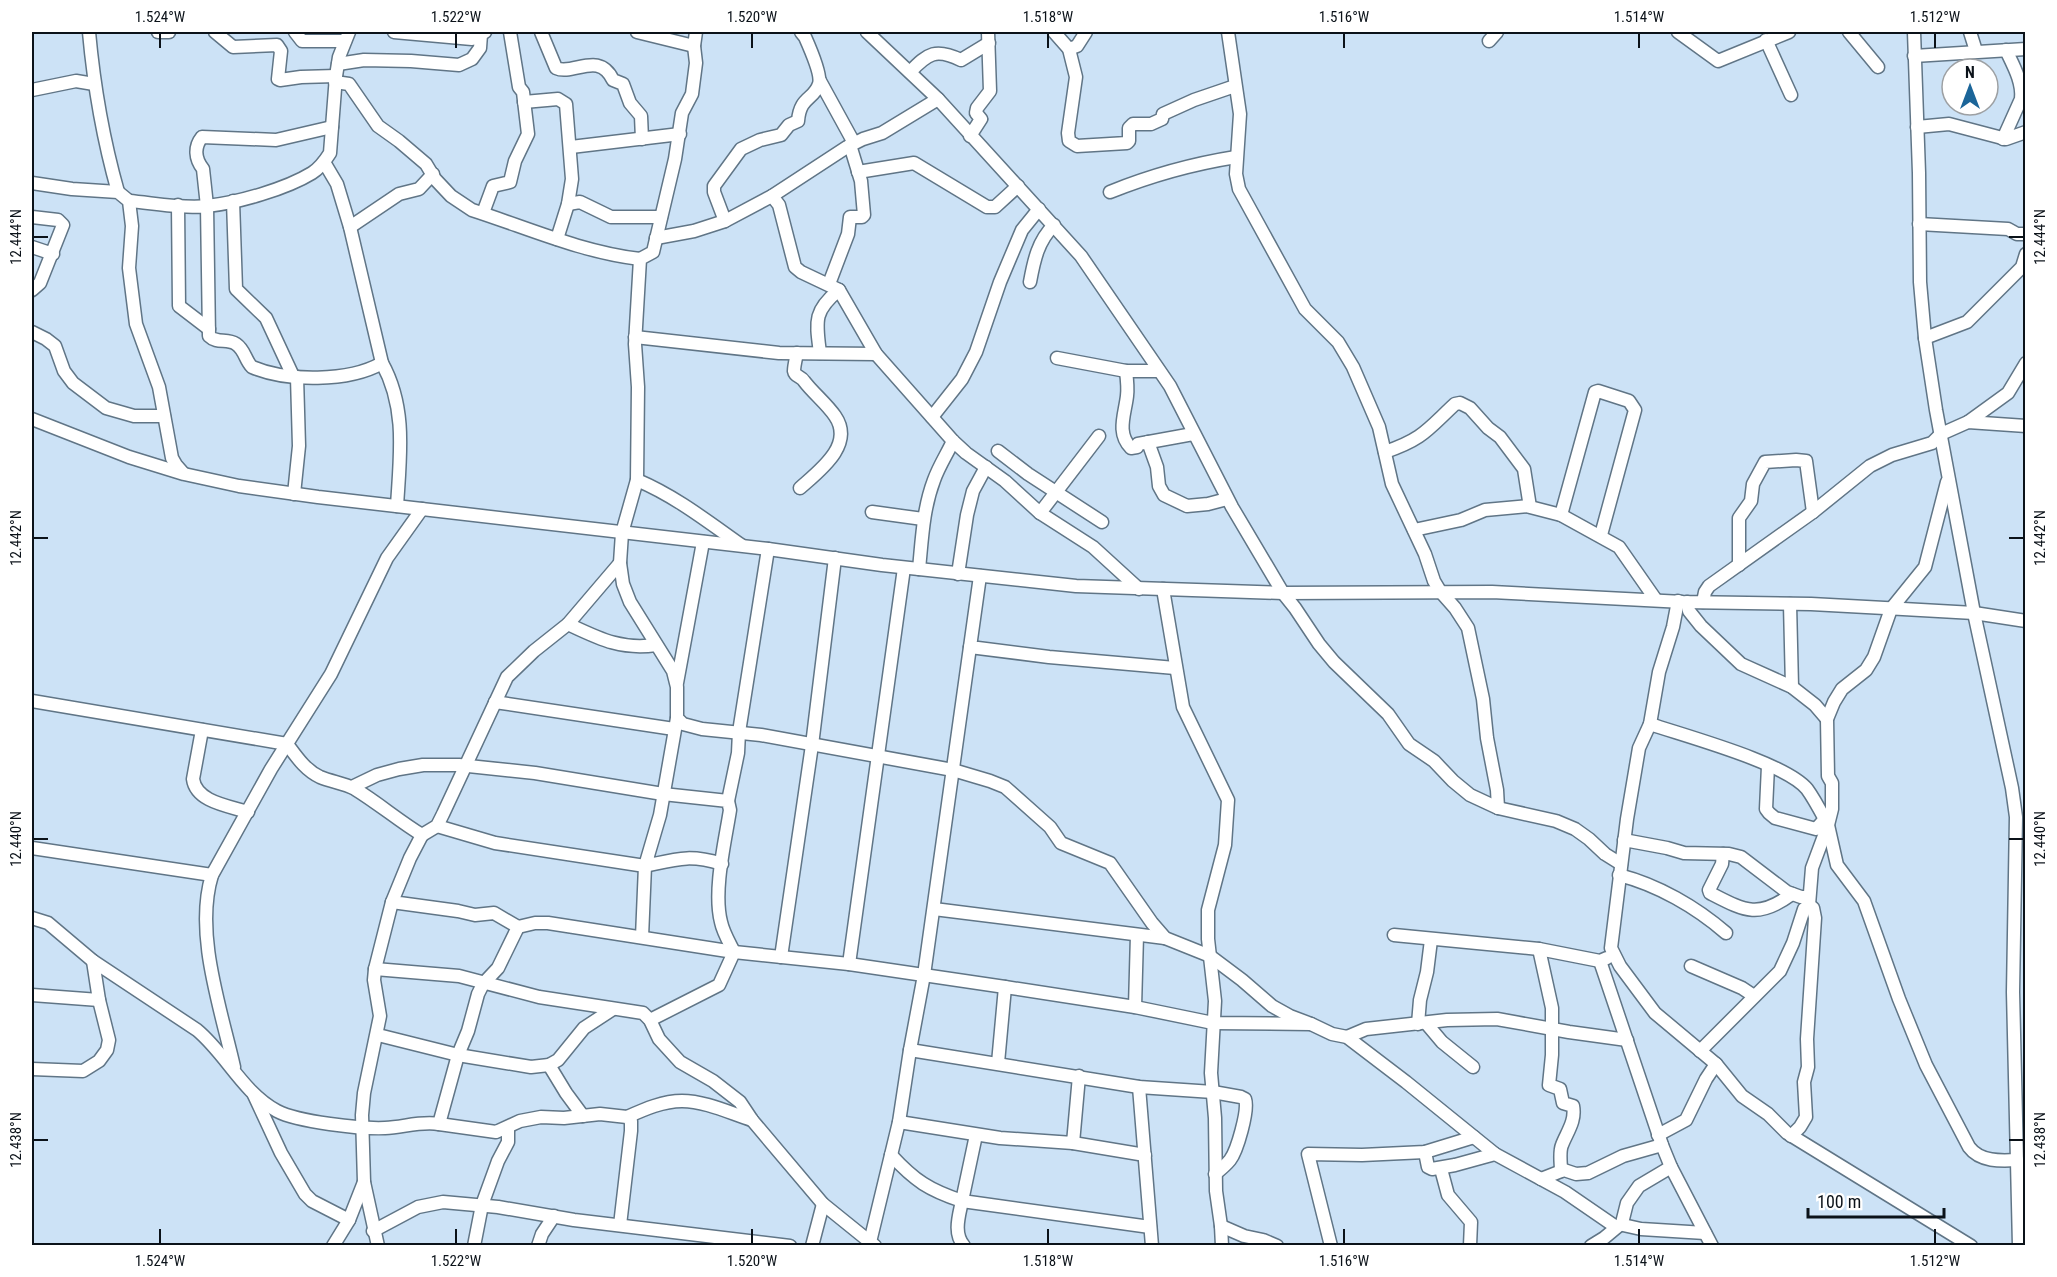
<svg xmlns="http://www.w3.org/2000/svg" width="2057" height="1277" viewBox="0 0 2057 1277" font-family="'Roboto Condensed',sans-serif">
<rect width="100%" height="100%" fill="#cce2f6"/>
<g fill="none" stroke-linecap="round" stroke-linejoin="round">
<g stroke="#607586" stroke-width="15">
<g id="minor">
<path d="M 89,32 C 94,87 103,139 118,192"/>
<path d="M 158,32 L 169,32"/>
<path d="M 215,32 L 233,47 L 277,45 L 281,51 L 278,79 L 280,80 L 301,77 L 336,76"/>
<path d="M 295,32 L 302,41 L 345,41"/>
<path d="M 394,32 L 472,39 L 485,32"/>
<path d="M 541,32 L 556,68 C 573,76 599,50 613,80 L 623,84 L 630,103 L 641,116 L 642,139"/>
<path d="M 637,32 L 694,46"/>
<path d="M 696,32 L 694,46 L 696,63 L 692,94 L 682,113 L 675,159 L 653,252 L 640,259 L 635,344 L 638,387 L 637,480 L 622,533 L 620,563 L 623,584 L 630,602 L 673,671 L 677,687 L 677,718 L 683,724 L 702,729 L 761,735 L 953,770 L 990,781 L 1005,787 L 1050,827 L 1061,843 L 1110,863 L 1152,923 L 1165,938 L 1210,956 L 1242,980 L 1272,1006 L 1290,1016 L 1311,1024"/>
<path d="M 867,32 L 938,99 L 1081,256 L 1170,386 L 1232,507 L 1283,593 L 1295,608 L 1319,644 L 1334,662 L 1388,714 L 1409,744 L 1434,761 L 1453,781 L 1470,795 L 1498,808 L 1556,821 L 1575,829 L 1589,839 L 1605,854 L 1621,864"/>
<path d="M 1054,32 L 1069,49 L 1076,77 L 1068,133 L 1069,141 L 1077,146 L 1127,143 L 1129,141 L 1129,128 L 1133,124 L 1151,124 L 1162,119 L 1163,114 L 1194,100 L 1235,86"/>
<path d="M 1228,32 L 1240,114 L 1236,174 L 1239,189 L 1305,309 L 1338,342 L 1353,367 L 1379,427 L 1392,484 L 1425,554 L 1434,581 L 1440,591 L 1455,608 L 1468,628 L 1483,699 L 1487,738 L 1497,790 L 1498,808"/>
<path d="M 1678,32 L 1718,61 L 1789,32"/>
<path d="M 1849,32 L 1878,67"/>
<path d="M 1914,32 L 1919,173 L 1920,282 L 1925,338 L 1936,410 L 1974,613 L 2012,788 L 2016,817 L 2013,992 L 2019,1246"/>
<path d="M 1970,32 L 1976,51"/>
<path d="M 1766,40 L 1791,95"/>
<path d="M 1489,41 L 1497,32"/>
<path d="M 1069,49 L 1077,46 L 1086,32"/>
<path d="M 1914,56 L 2026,49"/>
<path d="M 338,64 L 364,60 L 411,61 L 459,65 L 472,59 L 480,48 L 481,34"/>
<path d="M 910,72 C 928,53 936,48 961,60 L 989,43"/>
<path d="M 820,81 L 854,143"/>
<path d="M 335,82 L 349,84 L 378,126 L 399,141 L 426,164 L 435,179 L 451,196 L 472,210 C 528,228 581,252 640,259"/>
<path d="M 32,90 L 76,81 L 94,84"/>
<path d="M 524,102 L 558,99 L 566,104 L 572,179 L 568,204 L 557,239"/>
<path d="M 332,127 L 276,140 L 202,137 C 194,147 195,159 203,169 L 207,206 L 209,336 C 217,344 227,338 236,344 C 245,350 245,360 252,367 C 287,382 349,382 382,363"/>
<path d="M 1917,127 L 1949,124 L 2006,139 L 2026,132"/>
<path d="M 970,136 L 981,119 L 976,113 L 977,108 L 990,91 L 988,32"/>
<path d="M 2003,139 L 2021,99 C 2023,82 2013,65 2006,50"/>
<path d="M 571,147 L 680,134"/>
<path d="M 324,162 L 337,184 L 350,227 L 382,363 C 407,408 400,456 397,506"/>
<path d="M 858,172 L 914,163 L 987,207 L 995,207 L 1018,186"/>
<path d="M 32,183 L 72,189 L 118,192 L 129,201 L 132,226 L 129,268 L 136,324 L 159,387 L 172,458 L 176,465 L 183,473"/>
<path d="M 1110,192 C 1152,175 1192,164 1236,157"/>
<path d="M 772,196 L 847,147 L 863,139 L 882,133 L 938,99"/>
<path d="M 129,201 C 153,203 183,209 207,206 C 237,203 286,189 312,173 C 320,168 325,161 330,153 L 336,76 L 339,57 L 349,32"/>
<path d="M 233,201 L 236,289 L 266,318 L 293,376"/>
<path d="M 568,204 L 580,202 L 611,217 L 661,217"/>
<path d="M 178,205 L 179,306 L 209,329"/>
<path d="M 483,213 L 493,186 L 510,182 L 515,161 L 528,134 L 523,92 L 519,87 L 510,32"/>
<path d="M 32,217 L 58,220 L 63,225 L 40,283 L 32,290"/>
<path d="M 725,221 L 714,192 L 714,186 L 741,149 L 760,140 L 781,135 L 789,125 L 798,121 C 800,96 814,100 819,84 C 822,75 809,46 805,37 L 801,32"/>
<path d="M 1919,224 L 2008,229 L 2017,234 L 2026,234"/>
<path d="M 350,227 L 399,194 L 419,189 L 433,174"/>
<path d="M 656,238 L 694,231 L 725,221 L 772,196 L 779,205 L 795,267 L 801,272 L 839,290 L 876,354 L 953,441 L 966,453 L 1005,481 L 1040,513 L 1093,547 L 1139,589"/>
<path d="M 32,247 L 53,254"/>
<path d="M 1030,282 C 1034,260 1038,241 1054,225"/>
<path d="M 829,284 L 848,234 L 850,217 L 862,217 L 864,215 L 861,181 L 850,145"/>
<path d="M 32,332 L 46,339 L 55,346 L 64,371 L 73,383 L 106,408 L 134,416 L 164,416"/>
<path d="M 635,337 L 779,353 L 876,354"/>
<path d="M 1925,338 L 1967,322 L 2022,267 L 2026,254"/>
<path d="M 797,353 C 796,358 794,366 794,371 C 795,377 801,376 804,381 C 813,393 826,403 835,416 C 855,445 819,471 800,488"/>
<path d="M 820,353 C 816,322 813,311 839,290"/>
<path d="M 1057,358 L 1126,371 L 1159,371"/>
<path d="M 1126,371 C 1127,379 1128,388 1127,396 C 1125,414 1116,433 1131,448 L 1137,447 L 1138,444 L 1193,434"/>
<path d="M 932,417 L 962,379 L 976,352 L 1000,282 L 1022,230 L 1039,209"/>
<path d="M 32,419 L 129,457 L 184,474 L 239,486 L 318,497 L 768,549 L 882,565 L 1076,586 L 1283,593 L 1492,592 L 1683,602 L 1811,604 L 1903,609 L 1974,613 L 2026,621"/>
<path d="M 1968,422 L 2008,393 L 2026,363"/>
<path d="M 1148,442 L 1157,467 L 1159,486 L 1164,495 L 1187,506 L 1208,504 L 1227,499"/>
<path d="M 998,451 L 1028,474 L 1102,522"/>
<path d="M 1385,452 C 1423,439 1427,430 1455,404 L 1460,403 L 1470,408 L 1488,428 L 1500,437 L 1524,469 L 1530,507 L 1561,515 L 1619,547 L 1656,600"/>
<path d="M 637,480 C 675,496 707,521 741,545"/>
<path d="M 1947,482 L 1925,567 L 1891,609 L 1874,657 L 1866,670 L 1842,689 L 1834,702 L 1827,719 L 1828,776 L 1832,783 L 1832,809 L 1828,825 L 1837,865 L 1864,901 L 1899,999 L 1926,1065 L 1969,1147 C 1980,1162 2001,1161 2017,1160"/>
<path d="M 294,494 L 299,446 L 297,377"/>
<path d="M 872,512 L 923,519"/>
<path d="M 1040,513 L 1099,436"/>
<path d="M 1561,515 L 1595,392 L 1598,391 L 1629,401 L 1635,410 L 1601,535"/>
<path d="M 1414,530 L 1461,520 L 1485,510 L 1529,506"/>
<path d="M 1739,565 L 1739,518 L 1751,501 L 1753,484 L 1765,462 L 1796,460 L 1806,461 L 1813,512"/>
<path d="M 919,569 C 922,539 923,509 934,480 C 939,466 947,454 953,441"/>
<path d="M 958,574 L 967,515 L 973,491 L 986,467"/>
<path d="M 980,576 L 970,647 L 1049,657 L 1175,668"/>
<path d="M 1163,589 L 1183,707 L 1228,800 L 1225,845 L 1208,910 L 1208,939 L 1215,1001 L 1211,1073 L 1215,1118 L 1216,1191 L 1221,1226 L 1222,1246"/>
<path d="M 1678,601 L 1673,627 L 1659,672 L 1650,724 L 1639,748 L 1627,819 L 1611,948 L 1620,966 L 1655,1013 L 1716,1064 L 1742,1096 L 1768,1114 L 1787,1133 L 1971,1246"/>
<path d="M 1687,602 L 1689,611 L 1701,626 L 1741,664 L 1792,687 L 1815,705 L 1827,719"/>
<path d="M 1703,602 L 1705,592 L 1709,586 L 1813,512 L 1870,466 L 1892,455 L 1932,443 L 1941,434 L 1968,422 L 2026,426"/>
<path d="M 1790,604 L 1792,687"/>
<path d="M 568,624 C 600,639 621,650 656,645"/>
<path d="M 677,683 L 703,542"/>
<path d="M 32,701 L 287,744 C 296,756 305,770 320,777 C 332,782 344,783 355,789 C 378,803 399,821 422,835 L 410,858 L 392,902 L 458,911 L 475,915 L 494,913 L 518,927 L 498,968 L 483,984 L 478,994 L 468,1031 L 458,1055 L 439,1124 C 421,1121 404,1127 385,1128 C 361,1129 298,1122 277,1111 C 243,1093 226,1054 197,1030 L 93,961 L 48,923 L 32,918"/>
<path d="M 495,702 L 674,729"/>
<path d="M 677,718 L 660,815 L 645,866 C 677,859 689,854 722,864"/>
<path d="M 1650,724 C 1685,736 1786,763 1807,789 C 1815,800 1822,814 1828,825 L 1812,868 L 1809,905 L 1804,909 L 1793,943 L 1780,971 L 1700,1051"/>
<path d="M 202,730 L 193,779 C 196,802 229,806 248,812"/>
<path d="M 1768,766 L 1766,809 L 1769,813 L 1775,818 L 1816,829 L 1825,819"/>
<path d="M 352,787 L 377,775 L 399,769 L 423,765 L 459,765 L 535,773 L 663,794 L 728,801 L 730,810 C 725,842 713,891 721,922 C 723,932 729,942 734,952 L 719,985 L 650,1020"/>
<path d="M 728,801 L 738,753 L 739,732 L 768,549"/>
<path d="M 437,826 L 495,843 L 645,866 L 642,937"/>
<path d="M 422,835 L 437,826 L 443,814 L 507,677 L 534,651 L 568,624 L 620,563"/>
<path d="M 1624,840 L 1667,848 L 1684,853 L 1729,854 L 1741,857 L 1787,892 L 1801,897 L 1809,897"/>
<path d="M 32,848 L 212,875"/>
<path d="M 1723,854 L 1722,864 L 1709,890 L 1710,893 C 1745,911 1758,919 1792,894"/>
<path d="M 1619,875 C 1658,885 1696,907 1726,933"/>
<path d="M 934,909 L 1165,938"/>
<path d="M 518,927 L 535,923 L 548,923 L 734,952 L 849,964 L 1005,987 L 1135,1007 L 1213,1023 L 1311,1024 L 1332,1034 L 1347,1037 L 1406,1082 L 1495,1154 L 1565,1192 L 1616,1227"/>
<path d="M 1394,935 L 1539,949 L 1600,961 L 1607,958"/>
<path d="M 1539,949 L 1552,1008 L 1552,1055 L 1549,1085 L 1560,1089 L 1563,1103 L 1573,1106 C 1576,1121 1567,1132 1562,1145 C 1559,1152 1561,1163 1561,1171"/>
<path d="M 781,957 L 812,745 L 835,558"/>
<path d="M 1600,961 L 1662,1145 L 1671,1167 L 1712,1246"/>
<path d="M 849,964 L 904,568"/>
<path d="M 1691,966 L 1742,988 L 1754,996"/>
<path d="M 375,969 L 459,976 L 539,997 L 643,1013 L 650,1020 L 659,1039 L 680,1062 L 713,1081 L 740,1102 L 752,1120 L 823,1204 L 875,1246"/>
<path d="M 32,995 L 99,1000"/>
<path d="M 1135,1007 L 1137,935"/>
<path d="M 1426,1023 L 1442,1042 L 1473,1067"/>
<path d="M 1418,1024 L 1420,1000 L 1427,972 L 1431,940"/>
<path d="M 378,1035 L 458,1055 L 531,1067 L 549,1065 L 558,1060 L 584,1028 L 613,1009"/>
<path d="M 1347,1037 L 1366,1029 L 1447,1020 L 1497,1019 L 1569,1032 L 1627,1040"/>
<path d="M 910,1050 L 1139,1087 L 1213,1092 L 1241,1097 L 1245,1099 C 1249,1110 1237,1151 1230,1160 C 1226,1165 1220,1170 1215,1174"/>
<path d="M 998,1063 L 1005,987"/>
<path d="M 549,1065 L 566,1093 L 583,1116"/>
<path d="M 234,1067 C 221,1009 194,933 212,875 L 271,769 L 331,674 L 387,558 L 422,509"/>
<path d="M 32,1069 L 83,1071 L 99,1061 L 107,1050 L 109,1040 L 99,1000 L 93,961"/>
<path d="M 1139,1087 L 1152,1246"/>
<path d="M 254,1095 L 281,1153 L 305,1194 L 312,1201 L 349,1220"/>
<path d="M 627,1117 C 645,1109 663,1101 682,1101 C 705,1101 730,1113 752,1120"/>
<path d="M 899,1122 L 1000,1138 L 1073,1143 L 1079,1076"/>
<path d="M 439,1124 L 496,1132 L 520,1121 L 541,1117 L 564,1118 L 600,1114 L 627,1117 L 631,1121 L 631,1131 L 620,1225"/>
<path d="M 976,1135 L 962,1201 L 1150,1227"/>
<path d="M 1658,1135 L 1686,1120 L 1706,1079 L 1716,1064"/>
<path d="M 1791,1136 L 1800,1127 L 1806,1117 L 1804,1082 L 1808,1067 L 1807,1039 L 1815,918 L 1813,908 L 1809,905"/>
<path d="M 1073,1143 L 1145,1155"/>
<path d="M 1425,1152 L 1428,1167 L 1432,1169 L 1455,1165 L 1495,1154"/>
<path d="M 891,1155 C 915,1181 929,1190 962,1201 C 959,1216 953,1233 964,1246"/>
<path d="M 1441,1169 L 1448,1195 L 1471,1222 L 1470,1246"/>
<path d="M 1541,1179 L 1564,1170 L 1576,1174 L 1588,1173 L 1623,1156 L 1662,1145"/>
<path d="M 1622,1223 L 1623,1225 L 1641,1229 L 1705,1233"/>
<path d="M 1221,1226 L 1244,1236 L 1263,1240 L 1277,1246"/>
<path d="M 373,1231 L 418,1207 L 443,1202 L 498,1207 L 574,1220 L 790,1246"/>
<path d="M 870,1242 L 899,1122 L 910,1050 L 924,975 L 970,647"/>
<path d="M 333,1246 L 349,1220 L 364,1182"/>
<path d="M 378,1246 L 364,1182 L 362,1115 L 364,1093 L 380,1016 L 374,980 L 375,969 L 392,902"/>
<path d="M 474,1246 L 482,1205 L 498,1161 L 508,1142 L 508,1128"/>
<path d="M 538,1246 L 542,1234 L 554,1216"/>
<path d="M 812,1246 L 823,1204"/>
<path d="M 1331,1246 L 1308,1154 L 1362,1155 L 1425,1152 L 1474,1137"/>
<path d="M 1591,1246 L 1604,1238 L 1622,1223 L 1627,1203 L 1639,1186 L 1671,1167"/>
</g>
</g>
<use href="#minor" stroke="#fff" stroke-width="12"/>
</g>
<path fill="none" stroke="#0b1219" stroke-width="2" d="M 160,33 L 160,48M 456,33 L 456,48M 752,33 L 752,48M 1048,33 L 1048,48M 1344,33 L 1344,48M 1639,33 L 1639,48M 1935,33 L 1935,48M 33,237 L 48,237M 2009,237 L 2024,237M 33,538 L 48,538M 2009,538 L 2024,538M 33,839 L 48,839M 2009,839 L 2024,839M 33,1140 L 48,1140M 2009,1140 L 2024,1140M 160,1229 L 160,1244M 456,1229 L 456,1244M 752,1229 L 752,1244M 1048,1229 L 1048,1244M 1344,1229 L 1344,1244M 1639,1229 L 1639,1244M 1935,1229 L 1935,1244"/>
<rect width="2057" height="1277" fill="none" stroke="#ffffff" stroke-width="66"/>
<g transform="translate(1970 87)"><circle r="28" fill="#ffffff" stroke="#9da0a3" stroke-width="1.5"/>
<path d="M0-4.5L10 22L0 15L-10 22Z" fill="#1b6599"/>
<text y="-9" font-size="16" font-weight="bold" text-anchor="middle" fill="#0b1219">N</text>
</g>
<path d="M1808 1208v9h136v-9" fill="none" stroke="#0b1219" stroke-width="3"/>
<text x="1817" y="1208" font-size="18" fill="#0b1219" stroke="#ffffff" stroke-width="4.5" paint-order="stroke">100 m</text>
<rect x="33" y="33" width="1991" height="1211" fill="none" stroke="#0b1219" stroke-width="2"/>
<g font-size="15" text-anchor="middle" fill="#0b1219">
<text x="160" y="22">1.524°W</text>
<text x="456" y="22">1.522°W</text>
<text x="752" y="22">1.520°W</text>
<text x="1048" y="22">1.518°W</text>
<text x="1344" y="22">1.516°W</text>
<text x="1639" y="22">1.514°W</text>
<text x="1935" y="22">1.512°W</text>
<text transform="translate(16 237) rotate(-90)" y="5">12.444°N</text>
<text transform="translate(2040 237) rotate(-90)" y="5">12.444°N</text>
<text transform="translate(16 538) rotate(-90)" y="5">12.442°N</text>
<text transform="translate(2040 538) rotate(-90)" y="5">12.442°N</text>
<text transform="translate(16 839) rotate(-90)" y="5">12.440°N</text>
<text transform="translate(2040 839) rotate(-90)" y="5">12.440°N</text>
<text transform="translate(16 1140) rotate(-90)" y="5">12.438°N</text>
<text transform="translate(2040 1140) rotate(-90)" y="5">12.438°N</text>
<text x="160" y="1266">1.524°W</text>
<text x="456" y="1266">1.522°W</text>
<text x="752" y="1266">1.520°W</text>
<text x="1048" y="1266">1.518°W</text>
<text x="1344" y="1266">1.516°W</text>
<text x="1639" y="1266">1.514°W</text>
<text x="1935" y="1266">1.512°W</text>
</g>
</svg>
